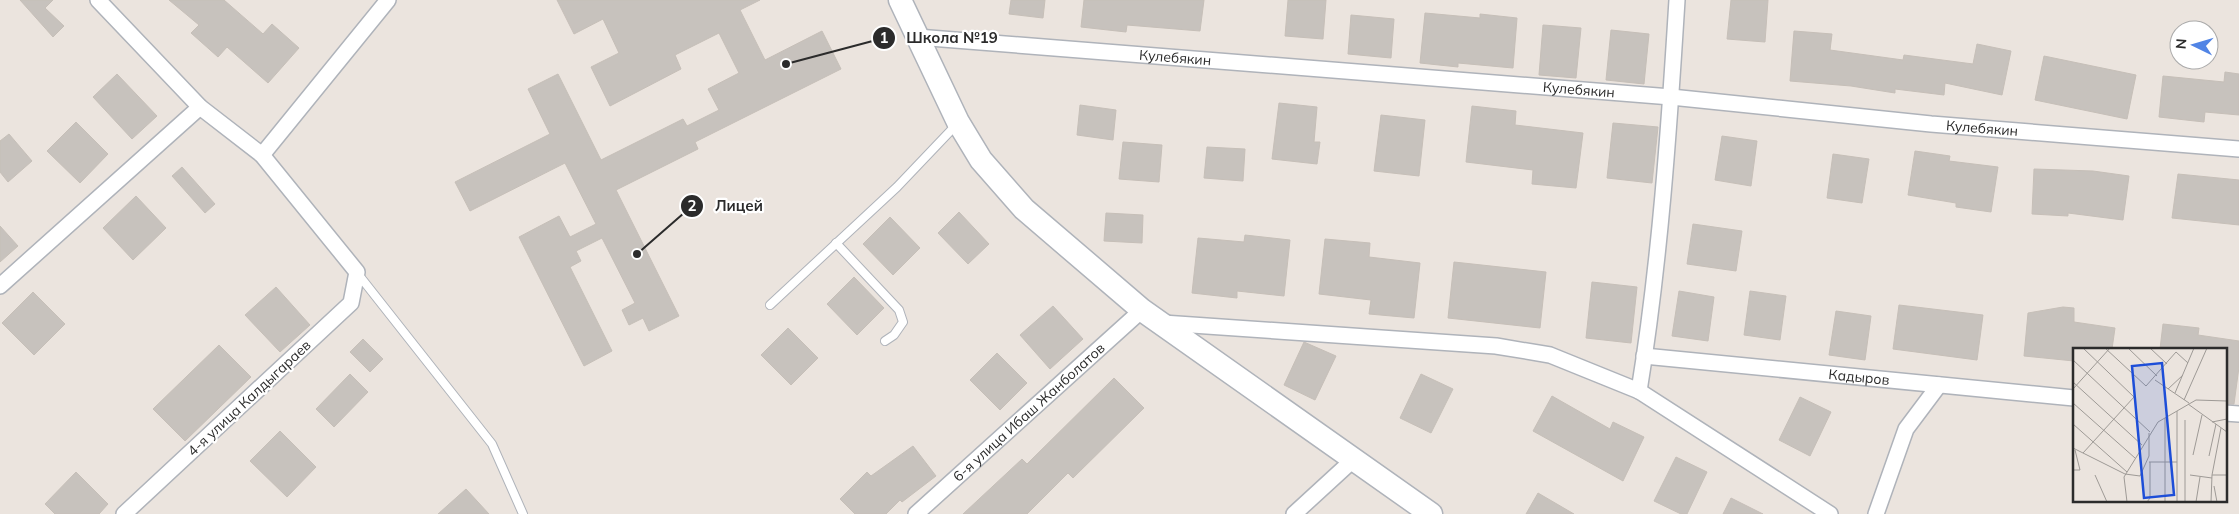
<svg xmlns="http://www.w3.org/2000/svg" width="2239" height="514" viewBox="0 0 2239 514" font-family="Mulish,sans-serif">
<rect width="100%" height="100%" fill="#ebe4de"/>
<g fill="#c7c2bd" stroke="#c6bfb8">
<path d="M 20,0 L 53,0 L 45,8 L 64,26 L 53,37 Z"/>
<path d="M 169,0 L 224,0 L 263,34 L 272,24 L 299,48 L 268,83 L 227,47 L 218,57 L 191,33 L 199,25 Z"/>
<path d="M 557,0 L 760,0 L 740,10 L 765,60 L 822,31 L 841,69 L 695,142 L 698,149 L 616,190 L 679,316 L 649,331 L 643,318 L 629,325 L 622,310 L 635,303 L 602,238 L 576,251 L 581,261 L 570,267 L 612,351 L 584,366 L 519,237 L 559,216 L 570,237 L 596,224 L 565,163 L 470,211 L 455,182 L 550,134 L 528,89 L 558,74 L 601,160 L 683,119 L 687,126 L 719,110 L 708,89 L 739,73 L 719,33 L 675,55 L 681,69 L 610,106 L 591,67 L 619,53 L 603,19 L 574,34 Z"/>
<path d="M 1011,0 L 1045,0 L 1043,18 L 1009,14 Z"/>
<path d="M 1084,0 L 1204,0 L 1200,31 L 1127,25 L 1126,32 L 1081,27 Z"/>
<path d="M 1288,0 L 1326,0 L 1323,39 L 1285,36 Z"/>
<path d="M 1731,0 L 1768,0 L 1765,42 L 1727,39 Z"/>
<path d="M 1425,13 L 1480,18 L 1480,14 L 1517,18 L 1513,68 L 1458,63 L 1458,67 L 1420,63 Z"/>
<path d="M 1351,15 L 1394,19 L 1391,58 L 1348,54 Z"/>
<path d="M 1543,25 L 1581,28 L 1576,78 L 1539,75 Z"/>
<path d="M 1611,30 L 1649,34 L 1644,84 L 1606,80 Z"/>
<path d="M 1794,31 L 1832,34 L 1830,50 L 1903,60 L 1904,55 L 1973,64 L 1977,44 L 2011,51 L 2002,95 L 1945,83 L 1944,95 L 1895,89 L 1895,93 L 1851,86 L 1790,81 Z"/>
<path d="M 2044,56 L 2136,75 L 2127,119 L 2035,100 Z"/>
<path d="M 2225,72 L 2239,74 L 2239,115 L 2205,112 L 2204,122 L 2159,117 L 2163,76 L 2224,82 Z"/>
<path d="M 117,74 L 157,116 L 132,139 L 93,97 Z"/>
<path d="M 1279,103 L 1317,107 L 1314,142 L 1320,142 L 1317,164 L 1272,159 Z"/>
<path d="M 1080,105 L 1116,110 L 1113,140 L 1077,135 Z"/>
<path d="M 1472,106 L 1516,111 L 1515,125 L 1583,133 L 1576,188 L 1532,184 L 1533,170 L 1466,162 Z"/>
<path d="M 1381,115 L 1425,120 L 1419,176 L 1374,171 Z"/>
<path d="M 76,122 L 108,154 L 80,183 L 47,151 Z"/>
<path d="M 1613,123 L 1658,127 L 1652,183 L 1607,178 Z"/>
<path d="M 9,134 L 32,161 L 8,182 L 0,172 L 0,141 Z"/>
<path d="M 1722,136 L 1757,141 L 1751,186 L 1715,180 Z"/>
<path d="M 1123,142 L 1162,145 L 1159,182 L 1119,179 Z"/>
<path d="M 1207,147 L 1245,149 L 1243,181 L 1204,178 Z"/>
<path d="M 1915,151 L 1950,156 L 1949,161 L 1998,167 L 1991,212 L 1956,207 L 1956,203 L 1908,195 Z"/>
<path d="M 1833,154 L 1869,159 L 1862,203 L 1827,198 Z"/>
<path d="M 182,167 L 215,204 L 205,213 L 172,176 Z"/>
<path d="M 2034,169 L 2093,171 L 2129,176 L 2123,220 L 2068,213 L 2068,216 L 2032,214 Z"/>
<path d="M 2178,174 L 2239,180 L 2239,225 L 2172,218 Z"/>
<path d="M 136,196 L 166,228 L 133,260 L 103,228 Z"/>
<path d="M 959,212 L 989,244 L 968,264 L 938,233 Z"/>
<path d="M 1106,213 L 1143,215 L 1142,243 L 1104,241 Z"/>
<path d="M 890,217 L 920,248 L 893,275 L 863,244 Z"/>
<path d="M 1693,224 L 1742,231 L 1736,271 L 1687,264 Z"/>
<path d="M 0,226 L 18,246 L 0,262 Z"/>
<path d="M 1245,235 L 1290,240 L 1284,296 L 1237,291 L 1237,298 L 1192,293 L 1198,238 L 1244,242 Z"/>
<path d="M 1325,239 L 1370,243 L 1369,257 L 1420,263 L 1414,318 L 1369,314 L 1371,300 L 1319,294 Z"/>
<path d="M 1454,262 L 1546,272 L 1540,328 L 1448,318 Z"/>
<path d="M 854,277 L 884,308 L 857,335 L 827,304 Z"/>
<path d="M 1592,282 L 1637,287 L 1631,343 L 1586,338 Z"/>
<path d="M 276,287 L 310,325 L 280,352 L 245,315 Z"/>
<path d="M 1679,291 L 1714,297 L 1708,341 L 1672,336 Z"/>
<path d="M 1750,291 L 1786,296 L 1780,340 L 1744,335 Z"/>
<path d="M 33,292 L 65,324 L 34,355 L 2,323 Z"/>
<path d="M 1899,305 L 1983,315 L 1977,360 L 1893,349 Z"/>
<path d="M 1053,306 L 1083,339 L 1050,369 L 1020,335 Z"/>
<path d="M 2063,307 L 2074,308 L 2074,322 L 2115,328 L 2112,349 L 2074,349 L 2074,361 L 2024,356 L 2028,313 Z"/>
<path d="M 1836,311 L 1871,316 L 1865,360 L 1829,355 Z"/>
<path d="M 2163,324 L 2199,328 L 2198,335 L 2239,341 L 2239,367 L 2234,404 L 2225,404 L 2225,349 L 2160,349 Z"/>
<path d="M 788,328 L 818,358 L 791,385 L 761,355 Z"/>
<path d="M 363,339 L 383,359 L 370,372 L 350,352 Z"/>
<path d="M 1304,342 L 1336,356 L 1315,400 L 1284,385 Z"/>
<path d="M 219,345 L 251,377 L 185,441 L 153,409 Z"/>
<path d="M 997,353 L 1027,383 L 1000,410 L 970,380 Z"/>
<path d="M 350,374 L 368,392 L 334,427 L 316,409 Z"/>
<path d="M 1421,374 L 1453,389 L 1431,433 L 1400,418 Z"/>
<path d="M 1114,378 L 1144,408 L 1073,478 L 1068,473 L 1027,514 L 963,514 L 1022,459 L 1027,464 Z"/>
<path d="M 1552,396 L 1610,429 L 1613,422 L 1644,437 L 1623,481 L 1533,431 Z"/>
<path d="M 1800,397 L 1831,412 L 1810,456 L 1779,440 Z"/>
<path d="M 280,431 L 316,467 L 287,497 L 250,461 Z"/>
<path d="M 913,446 L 936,476 L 902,502 L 900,500 L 886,514 L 855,514 L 840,499 L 867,472 L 871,476 Z"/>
<path d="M 1676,457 L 1707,472 L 1687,514 L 1681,514 L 1654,501 Z"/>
<path d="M 76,472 L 108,504 L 99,514 L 55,514 L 45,504 Z"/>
<path d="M 466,489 L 489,514 L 438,514 Z"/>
<path d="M 1538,493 L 1574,514 L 1526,514 Z"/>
<path d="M 1731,498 L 1763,514 L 1723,514 Z"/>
</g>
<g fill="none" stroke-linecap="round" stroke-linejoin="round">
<g stroke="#afb3ba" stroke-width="10">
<g id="lane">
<path d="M 836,243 L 899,310 L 903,322 L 894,335 L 885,341"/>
<path d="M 358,274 L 492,444 L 523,514"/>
<path d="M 770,305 L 897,187 L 957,124"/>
</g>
</g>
<g stroke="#afb3ba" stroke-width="18">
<g id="street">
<path d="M 98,0 L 200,107 L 262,155 L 357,272 L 351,303 L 124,514"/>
<path id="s1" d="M 917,37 L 1671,97 L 1931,124 L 2239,149"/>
<path d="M 262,155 L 388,0"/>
<path d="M 0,286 L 200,107"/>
<path d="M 1163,323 L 1496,346 L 1550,355 L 1639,391 L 1830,514"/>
<path id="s2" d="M 1644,356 L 2074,398"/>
<path d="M 1639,391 C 1660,262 1669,130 1677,0"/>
<path d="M 2225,413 L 2239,414"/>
<path id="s3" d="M 916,514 L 1142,310"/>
<path d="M 1294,514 L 1354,459"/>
<path d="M 1876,514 L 1906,429 L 1939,385"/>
</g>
</g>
<g stroke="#afb3ba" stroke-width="25">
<path id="secondary" d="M 900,0 L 958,122 L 981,160 L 1024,209 L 1142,310 L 1431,514"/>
</g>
<use href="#lane" stroke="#fff" stroke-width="8"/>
<use href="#street" stroke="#fff" stroke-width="15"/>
<use href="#secondary" stroke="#fff" stroke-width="22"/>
</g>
<g text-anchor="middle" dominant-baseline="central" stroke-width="4.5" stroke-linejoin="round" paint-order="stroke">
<g font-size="14" fill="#2b2b2b" stroke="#fff">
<text stroke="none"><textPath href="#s1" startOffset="259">Кулебякин</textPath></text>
<text stroke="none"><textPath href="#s1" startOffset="664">Кулебякин</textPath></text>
<text stroke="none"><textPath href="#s1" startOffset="1069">Кулебякин</textPath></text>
<text stroke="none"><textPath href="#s2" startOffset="216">Кадыров</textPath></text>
<text transform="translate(249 398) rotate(-43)">4-я улица Калдыгараев</text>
<text stroke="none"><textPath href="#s3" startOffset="152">6-я улица Ибаш Жанболатов</textPath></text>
</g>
</g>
<g transform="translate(2073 348)">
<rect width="154" height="154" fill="#ebe4de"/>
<path fill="none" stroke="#9e9a96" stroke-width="1" d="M 10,0 L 61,49 L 10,105M 32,0 L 73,38 L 103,4 L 115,15M 55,0 L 84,28M 77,0 L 94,16M 0,12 L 77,84M 82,32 L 116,55M 0,34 L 69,97M 0,41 L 37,0M 95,41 L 110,27M 102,45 L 121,0M 111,52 L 134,0M 0,55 L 62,110M 115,56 L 154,84M 92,70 L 92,154M 112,72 L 112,154M 139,74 L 154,71M 0,76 L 54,124M 0,100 L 52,126 L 67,128 L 76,108 L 76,85M 120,107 L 129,67M 136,108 L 143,76M 76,114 L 104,114M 0,122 L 7,122 L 2,102M 22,127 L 34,154M 117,127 L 139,130M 139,127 L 148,80M 141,138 L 144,154M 54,154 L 51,129 L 85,74 L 123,52 L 154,53M 74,154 L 77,150 L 77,114M 104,154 L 104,63M 123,154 L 127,129M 138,154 L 139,127 L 154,127"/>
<path fill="#1d4ed8" fill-opacity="0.15" stroke="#1d4ed8" stroke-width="2.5" d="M 89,15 L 101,147 L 71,150 L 59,18 Z"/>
<rect width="154" height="154" fill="none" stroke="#2b2b2b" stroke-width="2.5"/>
</g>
<path fill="none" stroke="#2b2b2b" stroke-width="2" d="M786 64L884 38M637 254L692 206"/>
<g fill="#2b2b2b" stroke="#fff" stroke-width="2">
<circle cx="786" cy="64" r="5"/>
<circle cx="637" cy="254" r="5"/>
<circle cx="884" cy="38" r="12"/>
<circle cx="692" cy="206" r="12"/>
</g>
<g font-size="15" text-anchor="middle" font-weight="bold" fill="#fff">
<text x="884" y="43">1</text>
<text x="692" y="211">2</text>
</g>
<g font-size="15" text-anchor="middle" font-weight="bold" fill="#2b2b2b" stroke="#fff" stroke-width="4.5" stroke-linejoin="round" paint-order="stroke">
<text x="952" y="43">Школа №19</text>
<text x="739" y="211">Лицей</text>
</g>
<g transform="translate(2194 45) rotate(275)"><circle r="24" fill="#ffffff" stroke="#aaaaaa"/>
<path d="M0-4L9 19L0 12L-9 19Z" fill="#5184e5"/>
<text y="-8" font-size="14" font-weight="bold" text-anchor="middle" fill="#2b2b2b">N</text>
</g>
</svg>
